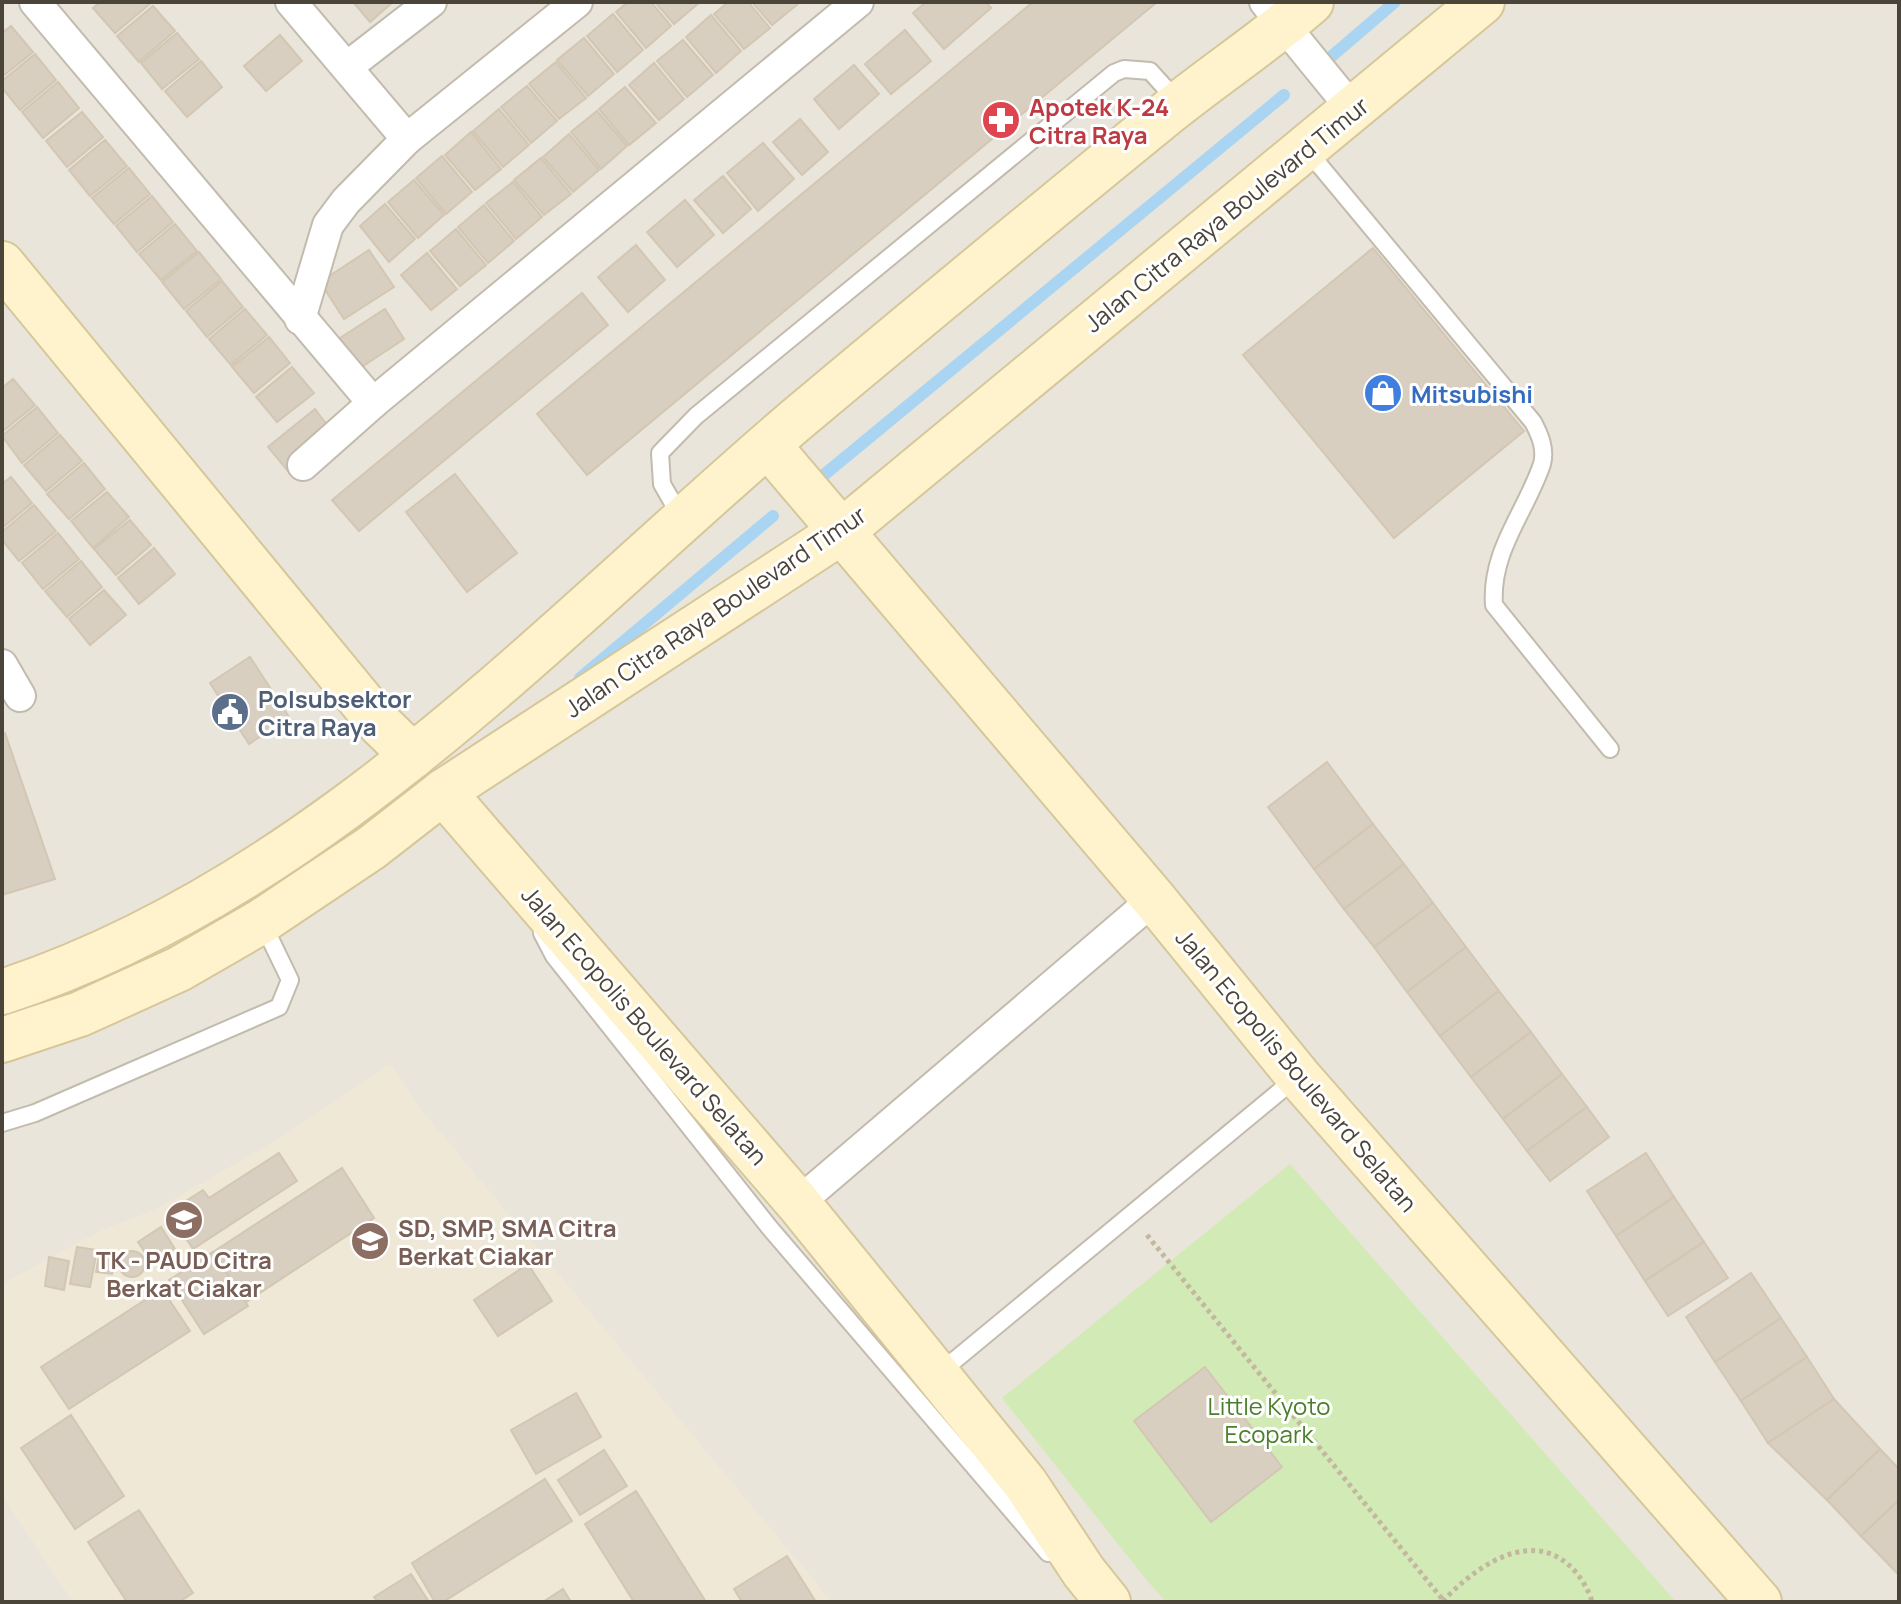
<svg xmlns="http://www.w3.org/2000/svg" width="1901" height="1604" viewBox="0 0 1901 1604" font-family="Manrope,sans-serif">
<rect width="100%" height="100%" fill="#f6f3ec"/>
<rect fill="#eae5da" x="2" y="2" width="1897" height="1600"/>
<path fill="#efe8d6" d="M 390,1064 L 415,1102 L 832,1602 L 73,1602 L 2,1495 L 2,1284 L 100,1231 L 156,1209 L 270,1144 Z"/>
<path fill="#d2eab5" d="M 1290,1164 L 1676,1602 L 1166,1602 L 1145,1578 L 1002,1398 Z"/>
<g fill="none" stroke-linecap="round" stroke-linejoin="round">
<g stroke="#a9d4f2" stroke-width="12">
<path d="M 1332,56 L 1395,2"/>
<path d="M 819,479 L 1284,95"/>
<path d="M 580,678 L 773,516"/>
</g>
</g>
<g fill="#d8cfc1" stroke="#d3c7b4" stroke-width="2">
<path d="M 100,2 L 150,2 L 151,3 L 115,33 L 93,8 Z"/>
<path d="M 353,2 L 393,2 L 370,22 Z"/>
<path d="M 628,2 L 651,2 L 671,26 L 646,48 L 616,12 Z"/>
<path d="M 655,2 L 700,2 L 674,24 Z"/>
<path d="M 728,2 L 748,2 L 770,28 L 744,49 L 714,14 Z"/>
<path d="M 752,2 L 796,2 L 798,4 L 772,25 Z"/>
<path d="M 926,2 L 986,2 L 991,8 L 944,49 L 913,13 Z"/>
<path d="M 1033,2 L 1157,2 L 587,475 L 537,414 Z"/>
<path d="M 153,6 L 175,31 L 139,62 L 117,36 Z"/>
<path d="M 613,14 L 643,50 L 617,72 L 587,36 Z"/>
<path d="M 711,15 L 741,51 L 716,73 L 686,37 Z"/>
<path d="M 11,26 L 33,52 L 2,77 L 2,33 Z"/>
<path d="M 905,30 L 931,61 L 891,94 L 865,64 Z"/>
<path d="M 177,33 L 199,59 L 162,89 L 141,63 Z"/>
<path d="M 280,35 L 302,61 L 266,91 L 244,66 Z"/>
<path d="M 584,38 L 614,74 L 588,96 L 557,60 Z"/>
<path d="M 683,40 L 713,75 L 687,97 L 657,61 Z"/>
<path d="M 35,54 L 56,80 L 20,110 L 2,88 L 2,81 Z"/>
<path d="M 201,61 L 222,87 L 187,117 L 165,91 Z"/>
<path d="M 556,62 L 586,98 L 559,119 L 529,84 Z"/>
<path d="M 654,63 L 684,99 L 659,120 L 629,85 Z"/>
<path d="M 854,65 L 879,94 L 839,129 L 814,99 Z"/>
<path d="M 58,82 L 79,108 L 43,138 L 22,112 Z"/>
<path d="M 527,86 L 557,121 L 531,143 L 501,107 Z"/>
<path d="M 625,87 L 656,123 L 629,145 L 599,109 Z"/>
<path d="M 499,109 L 529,145 L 503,167 L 473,131 Z"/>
<path d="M 597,111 L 627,146 L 601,169 L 571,132 Z"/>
<path d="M 82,112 L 103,137 L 67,167 L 46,141 Z"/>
<path d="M 800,119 L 828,152 L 802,175 L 773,142 Z"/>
<path d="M 471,132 L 501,169 L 475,190 L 445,155 Z"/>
<path d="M 569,134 L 599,170 L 573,192 L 543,157 Z"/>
<path d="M 105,140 L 127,166 L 90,196 L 69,170 Z"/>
<path d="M 763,143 L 794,179 L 758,211 L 727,173 Z"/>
<path d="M 442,156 L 472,192 L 446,214 L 416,178 Z"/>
<path d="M 541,158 L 571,194 L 544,215 L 514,180 Z"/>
<path d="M 129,168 L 150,194 L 114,224 L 92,198 Z"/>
<path d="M 723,176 L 751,209 L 723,233 L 694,200 Z"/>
<path d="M 414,180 L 444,215 L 418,238 L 388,202 Z"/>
<path d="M 513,182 L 542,217 L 516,239 L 486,203 Z"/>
<path d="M 152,196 L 173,222 L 137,252 L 116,226 Z"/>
<path d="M 685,200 L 714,235 L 677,267 L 647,232 Z"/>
<path d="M 385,204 L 415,239 L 389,262 L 360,226 Z"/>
<path d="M 484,205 L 514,241 L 488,263 L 458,227 Z"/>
<path d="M 175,224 L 197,251 L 161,280 L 139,254 Z"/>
<path d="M 456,229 L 486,265 L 460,286 L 430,251 Z"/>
<path d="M 636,245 L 665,280 L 628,312 L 598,277 Z"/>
<path d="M 1373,248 L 1524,431 L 1394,538 L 1243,355 Z"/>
<path d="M 369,250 L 394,287 L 344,319 L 320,282 Z"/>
<path d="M 199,252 L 221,279 L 184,309 L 162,282 Z"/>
<path d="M 427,253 L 457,289 L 431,310 L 401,275 Z"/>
<path d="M 222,281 L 243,307 L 207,337 L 186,311 Z"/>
<path d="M 582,293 L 608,325 L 359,531 L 332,500 Z"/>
<path d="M 245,309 L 267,335 L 231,365 L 209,339 Z"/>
<path d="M 385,309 L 404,339 L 360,368 L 340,338 Z"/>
<path d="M 269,337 L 290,363 L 254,393 L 232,367 Z"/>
<path d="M 292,367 L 314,393 L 277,422 L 256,397 Z"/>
<path d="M 13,379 L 35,405 L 2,432 L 2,388 Z"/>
<path d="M 37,407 L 58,433 L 22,463 L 2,436 Z"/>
<path d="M 315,409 L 334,434 L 288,471 L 268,447 Z"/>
<path d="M 60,435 L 82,461 L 46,491 L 24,465 Z"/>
<path d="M 84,463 L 105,489 L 69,519 L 47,494 Z"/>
<path d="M 455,474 L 517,553 L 467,592 L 406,512 Z"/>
<path d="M 11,477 L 32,503 L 2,528 L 2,484 Z"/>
<path d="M 107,492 L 129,517 L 93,548 L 71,521 Z"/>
<path d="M 34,505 L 56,531 L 19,561 L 2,540 L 2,532 Z"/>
<path d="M 130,520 L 151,545 L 116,575 L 94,549 Z"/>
<path d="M 58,533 L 79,559 L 43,589 L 22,563 Z"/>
<path d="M 154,548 L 175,574 L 139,604 L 118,578 Z"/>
<path d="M 81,561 L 102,587 L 67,617 L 45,591 Z"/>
<path d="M 104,590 L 126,615 L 90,645 L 69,619 Z"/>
<path d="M 250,657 L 289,717 L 249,744 L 210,683 Z"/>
<path d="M 5,733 L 55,879 L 2,895 L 2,734 Z"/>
<path d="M 1327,762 L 1373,824 L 1314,869 L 1268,807 Z"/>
<path d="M 1373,824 L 1404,864 L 1344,909 L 1314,869 Z"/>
<path d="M 1404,864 L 1433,903 L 1374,947 L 1344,909 Z"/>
<path d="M 1433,903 L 1466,947 L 1407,992 L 1374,947 Z"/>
<path d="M 1466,947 L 1499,991 L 1440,1036 L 1407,992 Z"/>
<path d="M 1499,991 L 1531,1032 L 1471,1077 L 1440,1036 Z"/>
<path d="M 1531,1032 L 1562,1074 L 1503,1119 L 1471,1077 Z"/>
<path d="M 1562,1074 L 1587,1107 L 1527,1151 L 1503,1119 Z"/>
<path d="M 1587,1107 L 1609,1137 L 1550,1181 L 1527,1151 Z"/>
<path d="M 279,1153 L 297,1181 L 193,1249 L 169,1212 L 203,1190 L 209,1198 Z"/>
<path d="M 1646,1153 L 1674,1197 L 1616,1236 L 1587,1191 Z"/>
<path d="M 342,1168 L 374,1218 L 246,1302 L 213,1252 Z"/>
<path d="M 1674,1197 L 1704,1242 L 1645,1281 L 1616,1236 Z"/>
<path d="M 161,1227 L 175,1249 L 152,1263 L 138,1242 Z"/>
<path d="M 1704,1242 L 1728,1278 L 1668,1316 L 1645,1281 Z"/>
<path d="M 77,1247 L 97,1250 L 90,1287 L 70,1284 Z"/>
<path d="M 100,1250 L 115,1253 L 112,1274 L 96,1272 Z"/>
<circle cx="132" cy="1264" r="13"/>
<path d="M 213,1252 L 248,1306 L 204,1334 L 169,1280 Z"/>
<path d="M 49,1257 L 69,1261 L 64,1290 L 45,1286 Z"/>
<path d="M 528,1264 L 552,1301 L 498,1336 L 474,1300 Z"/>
<path d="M 1751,1273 L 1781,1318 L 1715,1362 L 1686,1317 Z"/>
<path d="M 162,1289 L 190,1331 L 69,1409 L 41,1367 Z"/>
<path d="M 1781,1318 L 1807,1357 L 1741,1401 L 1715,1362 Z"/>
<path d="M 1807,1357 L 1834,1399 L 1768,1443 L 1741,1401 Z"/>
<path d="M 1205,1367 L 1282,1467 L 1211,1522 L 1134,1421 Z"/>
<path d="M 576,1393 L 601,1437 L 536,1474 L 511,1430 Z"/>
<path d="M 1834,1399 L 1880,1449 L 1827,1500 L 1768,1443 Z"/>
<path d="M 71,1415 L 124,1496 L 75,1529 L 21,1448 Z"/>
<path d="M 1880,1449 L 1899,1469 L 1899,1500 L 1861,1536 L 1827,1500 Z"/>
<path d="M 604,1450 L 627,1486 L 580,1515 L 558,1480 Z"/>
<path d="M 545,1479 L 572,1521 L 443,1602 L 435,1602 L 412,1563 Z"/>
<path d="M 636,1491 L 706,1602 L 634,1602 L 585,1524 Z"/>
<path d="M 1899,1500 L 1899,1571 L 1897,1573 L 1861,1536 Z"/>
<path d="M 139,1510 L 193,1593 L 179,1602 L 127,1602 L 88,1542 Z"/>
<path d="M 787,1556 L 816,1602 L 742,1602 L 734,1589 Z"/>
<path d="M 411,1574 L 429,1602 L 378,1602 L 374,1597 Z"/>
<path d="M 563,1589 L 571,1602 L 543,1602 Z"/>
</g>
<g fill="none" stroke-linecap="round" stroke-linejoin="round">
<g stroke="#c2bbae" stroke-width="20">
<g id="lane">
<path d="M 1306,149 L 1533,422 C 1540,435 1546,449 1542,464 C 1526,512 1490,551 1494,605 L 1610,749"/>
<path d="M 681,517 L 662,484 L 660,453 L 696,416 L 1114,73 L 1124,69 L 1150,71 L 1178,102"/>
<path d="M 542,933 L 554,956 L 769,1227 L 1048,1553"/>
<path d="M 2,1123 L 35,1113 L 279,1007 L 290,980 L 262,922"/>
<path d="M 938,1374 L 1296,1078"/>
</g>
</g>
<g stroke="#c2bbae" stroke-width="34">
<g id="street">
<path d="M 35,2 L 373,403"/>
<path d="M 291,2 L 407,139"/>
<path d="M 1265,2 L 1353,110"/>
<path d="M 347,67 L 431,2"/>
<path d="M 300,319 L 328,225 L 346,201 L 407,139 L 577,2"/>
<path d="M 303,465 L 373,403 L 858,2"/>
<path d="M 2,665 L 20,696"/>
<path d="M 798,1203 L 1154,899"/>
</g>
</g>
<g stroke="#d6c79b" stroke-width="48">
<g id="secondary">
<path d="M 2,264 L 381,725 L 413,756"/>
<path d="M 768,445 L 1154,899 L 1298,1076 L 1759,1602"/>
<path d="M 443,792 L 798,1203 L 1025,1483 L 1084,1572 L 1108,1602"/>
<path d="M 2,992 C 317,889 550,630 796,420 C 919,317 1042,215 1166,114 C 1214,75 1265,42 1311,2"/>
<path d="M 2,1040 L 80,1014 L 179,969 L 262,921 L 371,848 L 443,792 L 841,532 L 1482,2"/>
</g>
</g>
<g stroke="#c4b79f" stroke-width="5" stroke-dasharray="4 4" stroke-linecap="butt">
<path d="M 1147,1235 L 1443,1600"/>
<path d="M 1443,1601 C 1474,1568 1529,1528 1570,1566 C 1579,1574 1589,1590 1592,1602"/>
</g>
<use href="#lane" stroke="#fff" stroke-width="16"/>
<use href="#street" stroke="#fff" stroke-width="30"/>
<use href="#secondary" stroke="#fff3cd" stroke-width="44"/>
</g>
<defs>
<g id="pharmacy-disc" transform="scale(2)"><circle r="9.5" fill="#e0444e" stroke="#fff"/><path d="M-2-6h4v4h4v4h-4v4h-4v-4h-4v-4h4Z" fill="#fff"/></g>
<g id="shop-disc" transform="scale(2)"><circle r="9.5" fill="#3f7fe0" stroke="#fff"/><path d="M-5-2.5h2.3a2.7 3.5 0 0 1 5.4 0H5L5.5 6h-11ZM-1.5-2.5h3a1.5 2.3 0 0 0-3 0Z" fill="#fff"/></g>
<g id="civic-disc" transform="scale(2)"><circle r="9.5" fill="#5c6f8a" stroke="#fff"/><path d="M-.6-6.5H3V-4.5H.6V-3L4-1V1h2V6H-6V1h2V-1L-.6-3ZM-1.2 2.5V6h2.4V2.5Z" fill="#fff"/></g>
<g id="school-disc" transform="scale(2)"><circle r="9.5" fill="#8d6e63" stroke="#fff"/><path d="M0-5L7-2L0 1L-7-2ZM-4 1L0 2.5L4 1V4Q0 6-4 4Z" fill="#fff"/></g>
</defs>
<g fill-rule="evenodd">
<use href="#pharmacy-disc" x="1001" y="120"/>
<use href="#shop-disc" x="1383" y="393"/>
<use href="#civic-disc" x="230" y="712"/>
<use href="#school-disc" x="184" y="1220"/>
<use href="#school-disc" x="370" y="1241"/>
</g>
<g text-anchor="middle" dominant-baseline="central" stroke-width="6" stroke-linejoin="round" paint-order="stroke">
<g font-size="24" font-weight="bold" fill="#be3a42" stroke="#fff" text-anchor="start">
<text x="1029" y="106">Apotek K-24<tspan x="1029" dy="28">Citra Raya</tspan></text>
</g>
<g font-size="24" fill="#4b4439" stroke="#fff">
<text transform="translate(1226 214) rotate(-39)">Jalan Citra Raya Boulevard Timur</text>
<text transform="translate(715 611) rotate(-34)">Jalan Citra Raya Boulevard Timur</text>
<text transform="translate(645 1025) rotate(49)">Jalan Ecopolis Boulevard Selatan</text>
<text transform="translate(1297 1070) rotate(50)">Jalan Ecopolis Boulevard Selatan</text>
</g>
<g font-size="24" font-weight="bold" fill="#366cbe" stroke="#fff" text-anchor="start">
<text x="1411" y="393">Mitsubishi</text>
</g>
<g font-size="24" font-weight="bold" fill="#4e5e75" stroke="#fff" text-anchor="start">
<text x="258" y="698">Polsubsektor<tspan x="258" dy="28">Citra Raya</tspan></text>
</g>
<g font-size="24" font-weight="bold" fill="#785e54" stroke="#fff" text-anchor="start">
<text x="398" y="1227">SD, SMP, SMA Citra<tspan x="398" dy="28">Berkat Ciakar</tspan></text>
<text x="184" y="1259" text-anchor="middle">TK - PAUD Citra<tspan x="184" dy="28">Berkat Ciakar</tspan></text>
</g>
<g font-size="24" fill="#4a7f2a" stroke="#fff">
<text x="1269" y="1405">Little Kyoto<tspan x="1269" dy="28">Ecopark</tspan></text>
</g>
</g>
<rect width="1901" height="1604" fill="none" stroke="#4b4439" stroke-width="8"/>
</svg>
